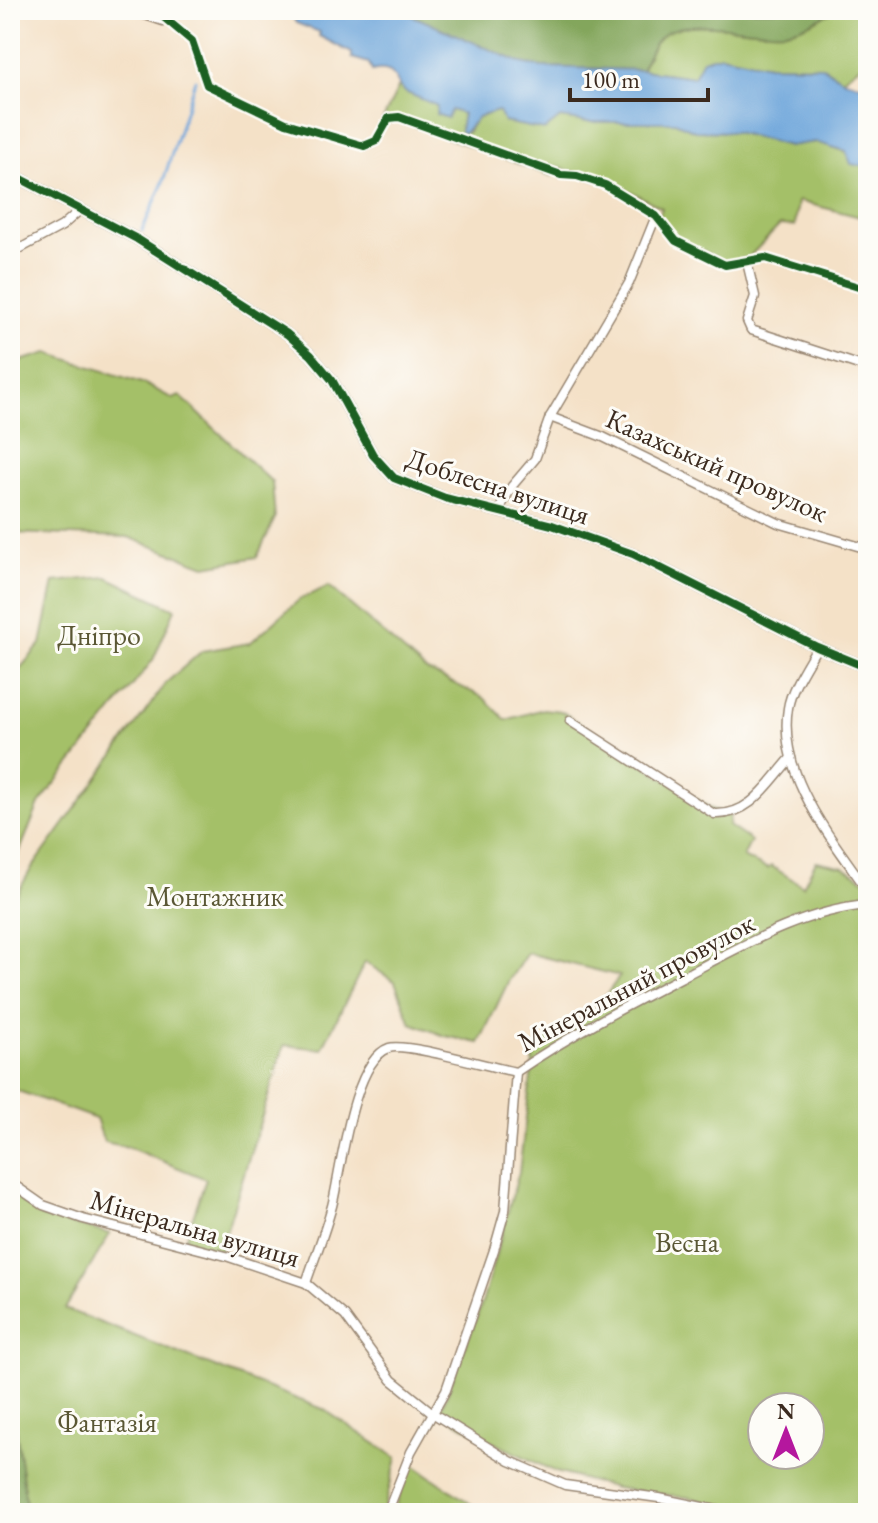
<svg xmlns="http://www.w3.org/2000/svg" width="878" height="1523" viewBox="0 0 878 1523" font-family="'EB Garamond',serif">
<rect width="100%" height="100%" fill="#fdfcf7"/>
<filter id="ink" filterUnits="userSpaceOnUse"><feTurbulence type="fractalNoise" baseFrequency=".0125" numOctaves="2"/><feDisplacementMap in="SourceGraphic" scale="16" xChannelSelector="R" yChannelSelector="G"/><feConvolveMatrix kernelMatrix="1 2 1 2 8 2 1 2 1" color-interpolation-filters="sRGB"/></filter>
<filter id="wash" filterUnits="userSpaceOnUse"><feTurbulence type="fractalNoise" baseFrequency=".006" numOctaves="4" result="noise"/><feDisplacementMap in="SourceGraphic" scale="32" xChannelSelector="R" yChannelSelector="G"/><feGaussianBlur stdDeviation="1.8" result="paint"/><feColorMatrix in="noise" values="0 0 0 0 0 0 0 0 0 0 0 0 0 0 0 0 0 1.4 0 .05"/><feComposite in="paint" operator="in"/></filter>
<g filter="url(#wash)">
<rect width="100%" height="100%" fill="#f4e1c7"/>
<g fill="#a4c068" stroke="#707543" stroke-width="2" fill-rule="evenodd">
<path d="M 836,10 L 868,10 L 868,60 L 842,79 L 821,66 L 769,65 L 721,55 L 700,67 L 694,77 L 641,70 C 648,57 653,41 665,33 C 695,16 750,34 784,31 C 802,29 819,18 836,10 Z"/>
<path d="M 400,84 L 402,90 L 463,114 L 460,130 L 467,133 L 475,119 L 498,110 L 504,122 L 545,130 L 560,118 L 588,122 L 675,122 L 695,131 L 735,132 L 789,146 L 808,142 L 823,143 L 865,160 L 868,155 L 868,219 L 798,201 L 795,226 L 780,225 L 748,258 L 725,262 L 680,240 L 659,215 L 662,208 L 626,189 L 555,166 L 552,176 L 399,120 L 389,122 L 383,119 Z"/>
<path d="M 10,350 L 20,361 L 48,353 L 145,384 L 173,399 L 180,396 L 272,482 L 275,518 L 257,557 L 205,566 L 128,537 L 10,533 Z"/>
<path d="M 107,577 L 175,609 L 153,660 L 39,804 L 10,875 L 10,680 L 41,644 L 54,582 Z"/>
<path d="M 329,586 L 425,670 L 483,697 L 506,720 L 543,709 L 561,711 L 712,809 L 730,815 L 729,826 L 751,841 L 743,857 L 768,869 L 771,866 L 803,886 L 816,861 L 844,867 L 868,882 L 868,1513 L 737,1513 L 693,1498 L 615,1488 L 556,1472 L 484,1438 L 440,1412 L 483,1300 L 519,1172 L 535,1046 L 592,1014 L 620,976 L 527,953 L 508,982 L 479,1043 L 445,1036 L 411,1023 L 395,982 L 365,962 L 322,1049 L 284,1045 L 220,1251 L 184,1242 L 206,1179 L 128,1147 L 104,1142 L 96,1119 L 10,1088 L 10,906 L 30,871 L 167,682 L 202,651 L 250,643 L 300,599 ZM 762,1407 L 810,1407 L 810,1455 L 762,1455 Z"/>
<path d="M 10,1192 L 41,1216 L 110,1234 L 65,1309 L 323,1409 L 397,1458 L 383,1513 L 27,1513 L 11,1390 L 17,1377 L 10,1374 Z"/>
<path d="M 411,1463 L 484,1513 L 393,1513 Z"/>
</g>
<g fill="#83a65c" stroke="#5f683d" stroke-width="2">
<path d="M 399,10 L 836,10 C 819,18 802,29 784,31 C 750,34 696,16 665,33 C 653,41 648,57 641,70 L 541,67 L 521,63 Z"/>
<path d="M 10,1374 L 17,1377 L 11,1390 L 27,1513 L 10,1513 Z"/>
</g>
<path fill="#6ca4da" stroke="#54677c" stroke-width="2" d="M 289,10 L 399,10 L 521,63 L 541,67 L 641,70 L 694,77 L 703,59 L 721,55 L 769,65 L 821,66 L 842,79 L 868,87 L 865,167 L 851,164 L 846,151 L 815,142 L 789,146 L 735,132 L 695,131 L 675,122 L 588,122 L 560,118 L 545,130 L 504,122 L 498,111 L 478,117 L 463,134 L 460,130 L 463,114 L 451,110 L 447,118 L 436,114 L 437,106 C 427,101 416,97 407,93 C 393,87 400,64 372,71 L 369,63 L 352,58 L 352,53 L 319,36 L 320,32 L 296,23 Z"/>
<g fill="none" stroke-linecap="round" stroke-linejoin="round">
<path stroke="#6ca4da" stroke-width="3" d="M 142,231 L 162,185 L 195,80"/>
</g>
</g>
<g filter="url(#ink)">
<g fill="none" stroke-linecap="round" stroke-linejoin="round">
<g stroke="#988672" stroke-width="11">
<g id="minor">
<path d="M 130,10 L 163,21"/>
<path d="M 155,10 L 192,41 L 207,85 L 286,123 L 364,146 L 376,141 L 389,118 L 399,117 L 561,175 L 577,176 L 605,185 L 656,216 L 676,241 L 725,265 L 765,258 L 868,290"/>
<path d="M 10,254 L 62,226 L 80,210"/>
<path d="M 747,262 L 755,296 L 747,321 L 751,330 L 868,368"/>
<path d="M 550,417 L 603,437 L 778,523 L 868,549"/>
<path d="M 499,510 L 512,486 L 535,459 L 550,417 L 629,283 L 656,216"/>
<path d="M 817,647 C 807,665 791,688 788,708 C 777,775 833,840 868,891"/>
<path d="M 570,721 L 714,814 C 751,816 769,782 791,758"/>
<path d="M 10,1182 L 43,1205 L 83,1219 L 226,1256 L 306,1283 L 345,1316 L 392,1380 L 434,1414 L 510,1461 L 565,1485 L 659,1498 L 731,1513"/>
<path d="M 306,1283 C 315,1257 325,1232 332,1206 C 341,1172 352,1061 389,1048 C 405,1042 493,1068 516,1072 C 570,1035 628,1005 686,975 C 742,946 804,910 868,905"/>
<path d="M 387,1513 L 411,1452 L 446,1390 L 494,1250 L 505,1211 L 516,1072"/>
</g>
</g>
<g stroke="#988672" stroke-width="13">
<path id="tertiary" d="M 10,173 L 137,239 L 287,334 L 311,355 L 332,380 L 373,455 L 394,478 L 445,498 L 552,525 L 633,554 L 817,647 L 868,668"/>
</g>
<use href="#minor" stroke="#fff" stroke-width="8"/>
<use href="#tertiary" stroke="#fff" stroke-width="10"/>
<g stroke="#fdfcf7" stroke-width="13">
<g id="cycleway">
<path d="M 155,10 L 192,41 L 207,85 L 286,123 L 364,146 L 376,141 L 389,118 L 399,117 L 561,175 L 577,176 L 605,185 L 656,216 L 676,241 L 725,265 L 765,258 L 868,290"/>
<path d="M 10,173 L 137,239 L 287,334 L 311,355 L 332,380 L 373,455 L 394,478 L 445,498 L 552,525 L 633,554 L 817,647 L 868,668"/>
</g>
</g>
<use href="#cycleway" stroke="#1b5e20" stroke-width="8"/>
</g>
</g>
<g text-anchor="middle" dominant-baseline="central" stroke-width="6" stroke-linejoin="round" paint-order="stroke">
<g font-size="28" fill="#3b2a1e" stroke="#fdfcf7">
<text transform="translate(717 465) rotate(24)">Казахський провулок</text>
<text transform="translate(498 486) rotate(18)">Доблесна вулиця</text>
<text transform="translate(636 982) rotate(-28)">Мінеральний провулок</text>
<text transform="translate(195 1228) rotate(16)">Мінеральна вулиця</text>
</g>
<g font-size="28" fill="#5a5734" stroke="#fdfcf7">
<text x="99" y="635">Дніпро</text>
<text x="215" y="896">Монтажник</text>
<text x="687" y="1242">Весна</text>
<text x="107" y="1422">Фантазія</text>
</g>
</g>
<rect width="878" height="1523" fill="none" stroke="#fdfcf7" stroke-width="40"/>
<g transform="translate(786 1431)"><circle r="38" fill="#fdfcf7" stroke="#afa8a0" stroke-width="2"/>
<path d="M0-6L14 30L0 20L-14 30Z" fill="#b5179e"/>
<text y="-12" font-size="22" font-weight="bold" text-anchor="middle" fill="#3b2a1e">N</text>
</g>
<path d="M570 88v12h138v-12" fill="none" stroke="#3b2a1e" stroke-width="4"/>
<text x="582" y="88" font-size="24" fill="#3b2a1e" stroke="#fdfcf7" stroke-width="6" paint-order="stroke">100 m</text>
</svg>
